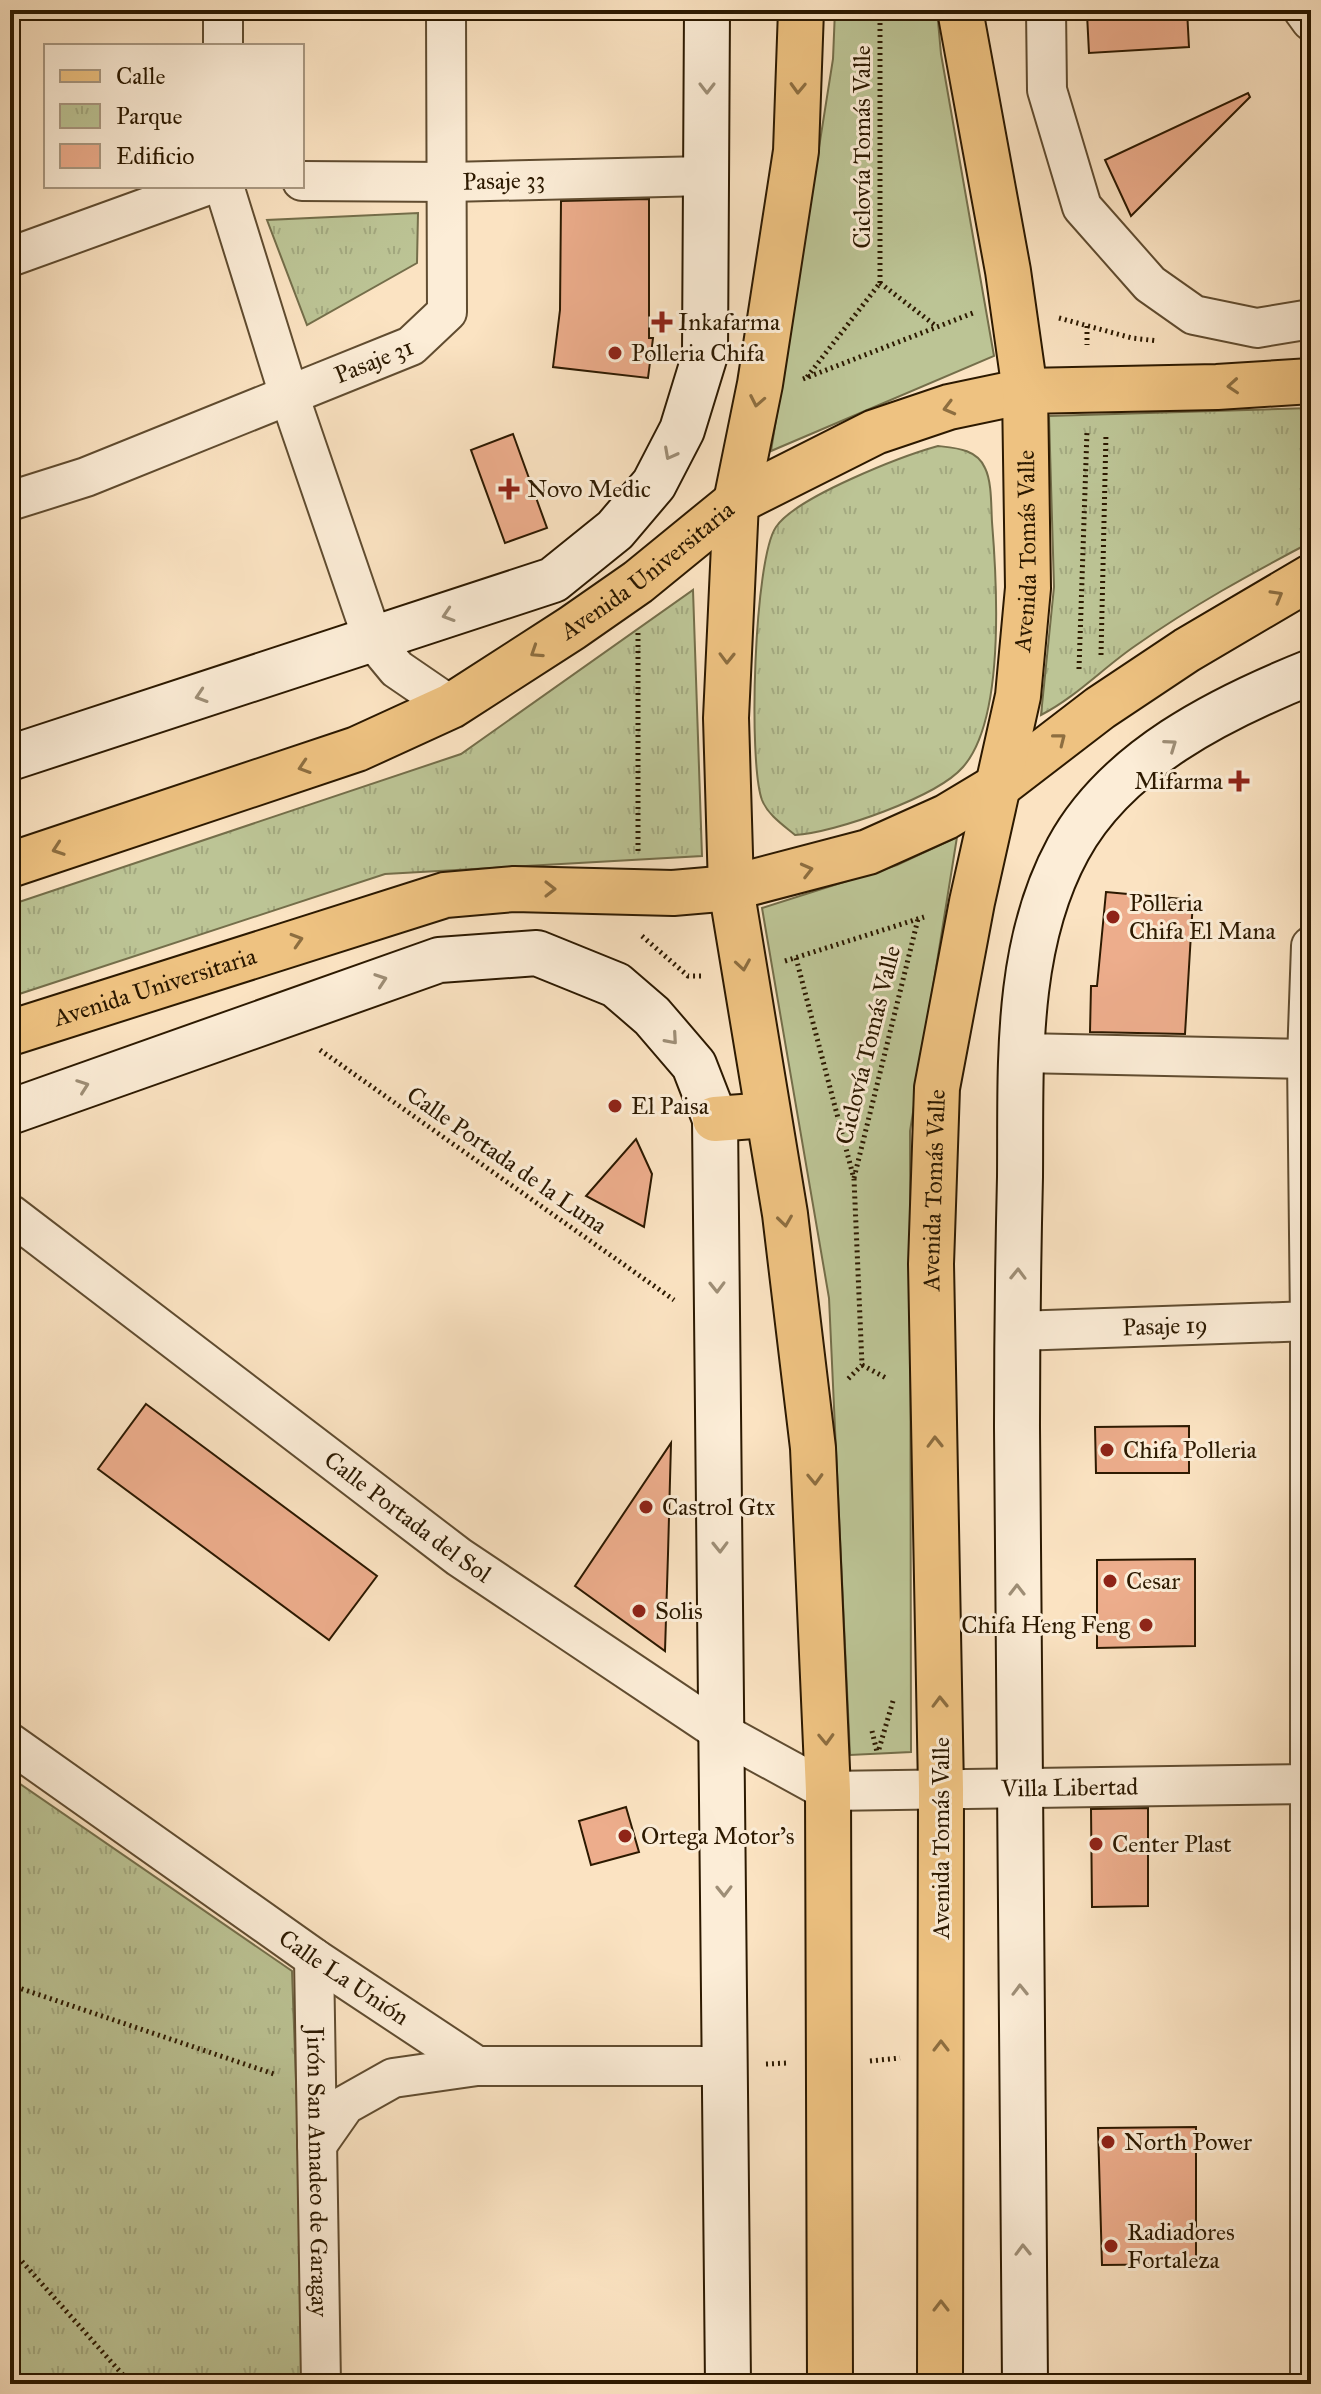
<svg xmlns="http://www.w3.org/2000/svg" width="1321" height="2394" viewBox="0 0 1321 2394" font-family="'IM FELL Great Primer',serif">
<defs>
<pattern id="park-tufts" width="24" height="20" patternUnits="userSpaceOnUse" patternTransform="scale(2)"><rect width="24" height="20" fill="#bcc495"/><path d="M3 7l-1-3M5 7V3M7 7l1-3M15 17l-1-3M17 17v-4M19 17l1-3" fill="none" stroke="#a2a87f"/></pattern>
</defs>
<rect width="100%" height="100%" fill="#fbe3c2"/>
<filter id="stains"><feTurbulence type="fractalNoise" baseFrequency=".0025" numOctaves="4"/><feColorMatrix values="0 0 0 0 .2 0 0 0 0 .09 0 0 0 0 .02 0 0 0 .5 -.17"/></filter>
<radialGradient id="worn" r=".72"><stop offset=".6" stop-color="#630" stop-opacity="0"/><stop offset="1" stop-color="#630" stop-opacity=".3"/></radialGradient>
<g fill="#bcc495" stroke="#746e4a" stroke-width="2">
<path d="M 835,10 L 937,10 L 941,54 L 994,356 L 771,451 L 833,59 Z"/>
<path d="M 957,837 L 910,1131 L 911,1752 L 850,1755 L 829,1298 L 762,908 L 897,865 Z"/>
</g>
<g fill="url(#park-tufts)" stroke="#746e4a" stroke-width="2">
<path d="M 418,213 L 417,263 L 307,325 L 267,220 Z"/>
<path d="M 1311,408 L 1311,542 C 1250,574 1192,606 1135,646 C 1103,668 1076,697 1041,715 L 1054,587 L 1049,416 Z"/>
<path d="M 938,446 C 956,448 977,449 985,468 C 992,482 991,506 992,522 C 997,583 1005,719 963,767 C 937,797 834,833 795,835 C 783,825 768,815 762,800 C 748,762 754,559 776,527 C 796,497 902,456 938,446 Z"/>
<path d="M 693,590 L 702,856 L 385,874 L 10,997 L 10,905 L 461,754 Z"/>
<path d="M 10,1777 L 292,1971 L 307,2384 L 10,2384 Z"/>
</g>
<g fill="#edad8c" stroke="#2c1900" stroke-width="2">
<path d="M 1149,10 L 1187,10 L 1189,47 L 1089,53 L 1087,14 Z"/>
<path d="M 1248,93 L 1250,97 L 1131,216 L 1105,160 Z"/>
<path d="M 649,199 L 649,338 L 653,338 L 648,378 L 553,367 L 560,310 L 561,201 Z"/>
<path d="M 513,434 L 547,528 L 505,543 L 471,450 Z"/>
<path d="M 1106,892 L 1193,900 L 1185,1034 L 1090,1032 L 1091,986 L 1097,986 Z"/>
<path d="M 636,1139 L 652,1174 L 644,1227 L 586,1196 Z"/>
<path d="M 146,1404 L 377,1576 L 329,1640 L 98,1469 Z"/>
<path d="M 1189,1426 L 1189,1473 L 1096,1473 L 1095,1427 Z"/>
<path d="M 671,1443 L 668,1554 L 665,1651 L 575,1586 Z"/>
<path d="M 1195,1559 L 1195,1646 L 1097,1648 L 1097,1560 Z"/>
<path d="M 626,1807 L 639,1852 L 591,1865 L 579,1821 Z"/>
<path d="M 1148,1808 L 1148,1906 L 1092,1907 L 1091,1809 Z"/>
<path d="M 1196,2127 L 1196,2264 L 1102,2265 L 1098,2128 Z"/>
</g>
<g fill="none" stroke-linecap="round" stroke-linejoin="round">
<g stroke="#604c30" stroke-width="42">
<g id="street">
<path d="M 1046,10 L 1047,90 L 1082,207 L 1150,284 L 1194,315 L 1257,328 L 1311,319"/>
<path d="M 1303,10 L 1311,21"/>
<path d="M 223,46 L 223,10"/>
<path id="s1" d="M 302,181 L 449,182 L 706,176"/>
<path d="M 224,186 L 289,395 L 373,640 L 397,669 L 451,706"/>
<path d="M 10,257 L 206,186"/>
<path id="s2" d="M 10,501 L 86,477 L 411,346 L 447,312 L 446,10"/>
<path d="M 1021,1053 L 1311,1059"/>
<path id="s3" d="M 10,1214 L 459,1557 L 722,1733 L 828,1791 L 1311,1784"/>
<path id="s4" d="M 1017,1331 L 1311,1321"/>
<path id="s5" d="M 10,1743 L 314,1958 L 477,2066 L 726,2066"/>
<path id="s6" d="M 314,1958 L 321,2384"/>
<path d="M 317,2145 L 345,2105 L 393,2078 L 477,2066"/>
<path d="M 1310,2384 L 1310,1321 L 1307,1059 L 1311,946"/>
</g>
</g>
<g stroke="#2c1900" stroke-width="48">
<g id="secondary">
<path d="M 10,758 L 553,580 L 615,530 L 654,484 L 682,430 L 705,355 L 707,10"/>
<path d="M 10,1112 L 439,960 L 537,953 L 616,985 L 652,1016 L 694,1065 L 715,1119 L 728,2384"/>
<path d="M 1025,2384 C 1021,2065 1017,1746 1017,1427 C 1017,1344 1018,1260 1020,1177 C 1021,1068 1014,948 1068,849 C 1116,760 1221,708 1311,672"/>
</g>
</g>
<g stroke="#2c1900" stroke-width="48">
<g id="primary">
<path d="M 801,10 L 796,151 L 760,384 L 736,502 L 726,718 L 731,888 L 785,1214 L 813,1448 L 828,1791 L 830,2384"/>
<path id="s7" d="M 10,865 L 357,749 L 451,706 L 572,628 L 638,582 L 736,502 L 875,432 L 949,407 L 1025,391 L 1217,387 L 1311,381"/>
<path id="s8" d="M 10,1033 L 445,895 L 514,889 L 673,893 L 731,888 L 868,852 L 946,817 L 1001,784 L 1100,708 L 1187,650 L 1311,577"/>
<path d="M 715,1119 L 768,1115"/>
<path id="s9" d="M 940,2384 L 941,1789 L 931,1264 L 937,1088 L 972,902 L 1018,696 L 1028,588 L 1025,391 L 1008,271 L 960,10"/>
</g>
</g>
<g stroke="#2c1900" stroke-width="5" stroke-dasharray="2 4" stroke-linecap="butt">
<path d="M 880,283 L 880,10"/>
<path d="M 880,283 L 936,326"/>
<path d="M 1059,318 L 1132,338 L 1158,341"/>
<path d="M 1087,326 L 1087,345"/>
<path d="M 807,377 L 880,283"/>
<path d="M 803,379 L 973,313"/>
<path d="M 638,633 L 638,851"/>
<path d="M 1101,655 L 1106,433"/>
<path d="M 1079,669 L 1087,431"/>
<path d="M 642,936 L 688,976 L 701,976"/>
<path d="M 796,958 L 854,1179 L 862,1365 L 848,1379"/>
<path d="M 785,961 L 924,917"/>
<path d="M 320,1050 L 674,1300"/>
<path d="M 854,1178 L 918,919"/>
<path d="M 862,1365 L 888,1379"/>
<path d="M 872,1731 L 877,1752"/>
<path d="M 879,1749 L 893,1701"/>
<path d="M 10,1985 L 274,2074"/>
<path d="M 870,2061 L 900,2058"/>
<path d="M 766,2064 L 788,2063"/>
<path d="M 10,2248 L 131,2384"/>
</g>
<use href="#street" stroke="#fcedd7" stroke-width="38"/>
<use href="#secondary" stroke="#fcedd7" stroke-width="44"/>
<use href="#primary" stroke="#eec281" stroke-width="44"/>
</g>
<defs><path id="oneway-chevron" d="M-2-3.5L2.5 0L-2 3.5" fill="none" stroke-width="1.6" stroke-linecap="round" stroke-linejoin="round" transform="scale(2)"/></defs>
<g stroke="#9e8e76">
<use href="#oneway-chevron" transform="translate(707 88) rotate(90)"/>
<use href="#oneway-chevron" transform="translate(670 454) rotate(118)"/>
<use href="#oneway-chevron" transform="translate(448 615) rotate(162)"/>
<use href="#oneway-chevron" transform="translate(201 696) rotate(162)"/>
<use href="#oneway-chevron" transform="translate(1171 745) rotate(-35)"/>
<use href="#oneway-chevron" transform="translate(381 980) rotate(-19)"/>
<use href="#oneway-chevron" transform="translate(672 1039) rotate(49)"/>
<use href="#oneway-chevron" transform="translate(83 1086) rotate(-20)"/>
<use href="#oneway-chevron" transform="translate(1018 1274) rotate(-89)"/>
<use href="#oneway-chevron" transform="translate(717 1287) rotate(89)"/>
<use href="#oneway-chevron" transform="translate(720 1547) rotate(89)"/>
<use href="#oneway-chevron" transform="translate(1017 1590) rotate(-90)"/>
<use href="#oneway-chevron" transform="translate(724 1891) rotate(89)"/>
<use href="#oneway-chevron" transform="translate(1020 1990) rotate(-91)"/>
<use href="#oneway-chevron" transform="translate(1023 2250) rotate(-91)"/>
</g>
<g stroke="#8d6e40">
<use href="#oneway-chevron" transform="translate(798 88) rotate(92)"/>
<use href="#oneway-chevron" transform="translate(1233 386) rotate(176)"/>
<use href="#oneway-chevron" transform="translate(757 401) rotate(101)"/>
<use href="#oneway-chevron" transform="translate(949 408) rotate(165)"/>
<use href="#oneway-chevron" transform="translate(1277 596) rotate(-30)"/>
<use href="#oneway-chevron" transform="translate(536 652) rotate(147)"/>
<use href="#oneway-chevron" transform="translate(727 658) rotate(91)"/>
<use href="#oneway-chevron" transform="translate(1060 739) rotate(-38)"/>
<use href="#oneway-chevron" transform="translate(304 767) rotate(162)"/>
<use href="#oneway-chevron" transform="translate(58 849) rotate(161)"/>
<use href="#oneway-chevron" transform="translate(807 870) rotate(-14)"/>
<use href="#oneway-chevron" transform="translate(550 889)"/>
<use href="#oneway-chevron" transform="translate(297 940) rotate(-17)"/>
<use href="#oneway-chevron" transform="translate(743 965) rotate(81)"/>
<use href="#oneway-chevron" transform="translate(785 1221) rotate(82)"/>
<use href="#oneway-chevron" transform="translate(935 1442) rotate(-91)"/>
<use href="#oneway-chevron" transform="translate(815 1479) rotate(88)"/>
<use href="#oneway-chevron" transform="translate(940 1702) rotate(-91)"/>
<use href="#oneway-chevron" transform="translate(826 1739) rotate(88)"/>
<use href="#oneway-chevron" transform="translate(941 2046) rotate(-90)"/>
<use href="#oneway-chevron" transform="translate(941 2306) rotate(-90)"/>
</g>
<g fill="#8f2418" stroke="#fcedd7" stroke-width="3">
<path d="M658 310h8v8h8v8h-8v8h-8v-8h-8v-8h8z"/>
<circle cx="615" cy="353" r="8"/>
<path d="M505 477h8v8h8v8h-8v8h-8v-8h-8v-8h8z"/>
<path d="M1235 769h8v8h8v8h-8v8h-8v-8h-8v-8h8z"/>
<circle cx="1113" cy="917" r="8"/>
<circle cx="615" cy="1106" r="8"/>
<circle cx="1107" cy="1450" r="8"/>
<circle cx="646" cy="1507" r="8"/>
<circle cx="1110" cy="1581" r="8"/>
<circle cx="639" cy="1611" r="8"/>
<circle cx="1146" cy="1625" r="8"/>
<circle cx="625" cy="1836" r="8"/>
<circle cx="1096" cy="1844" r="8"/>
<circle cx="1108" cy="2142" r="8"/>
<circle cx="1111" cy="2246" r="8"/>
</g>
<g text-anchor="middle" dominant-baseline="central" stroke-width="6" stroke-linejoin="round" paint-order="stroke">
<g font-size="24" fill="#2c1900" stroke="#fcedd7">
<text transform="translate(862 147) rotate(-90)">Ciclovía Tomás Valle</text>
<text stroke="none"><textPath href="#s1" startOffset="202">Pasaje 33</textPath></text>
<text stroke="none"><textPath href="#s2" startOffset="390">Pasaje 31</textPath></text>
<text stroke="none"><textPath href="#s9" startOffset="1842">Avenida Tomás Valle</textPath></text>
<text stroke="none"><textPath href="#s7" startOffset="708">Avenida Universitaria</textPath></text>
<text stroke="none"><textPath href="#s8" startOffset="152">Avenida Universitaria</textPath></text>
<text transform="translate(868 1045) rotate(-76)">Ciclovía Tomás Valle</text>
<text transform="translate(507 1160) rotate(35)">Calle Portada de la Luna</text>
<text stroke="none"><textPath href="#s9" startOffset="1194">Avenida Tomás Valle</textPath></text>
<text stroke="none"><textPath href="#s4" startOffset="148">Pasaje 19</textPath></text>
<text stroke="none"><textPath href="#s3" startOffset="500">Calle Portada del Sol</textPath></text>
<text stroke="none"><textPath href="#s3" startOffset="1244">Villa Libertad</textPath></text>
<text transform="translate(941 1838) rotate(-90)">Avenida Tomás Valle</text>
<text stroke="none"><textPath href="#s5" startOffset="408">Calle La Unión</textPath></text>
<text stroke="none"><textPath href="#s6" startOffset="214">Jirón San Amadeo de Garagay</textPath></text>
</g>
<g font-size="24" fill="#2c1900" stroke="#fcedd7" text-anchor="start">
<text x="678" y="322">Inkafarma</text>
<text x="631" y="353">Polleria Chifa</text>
<text x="527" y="489">Novo Medic</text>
<text x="1223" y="781" text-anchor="end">Mifarma</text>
<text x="1129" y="903">Polleria<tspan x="1129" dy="28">Chifa El Mana</tspan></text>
<text x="631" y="1106">El Paisa</text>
<text x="1123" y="1450">Chifa Polleria</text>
<text x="662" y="1507">Castrol Gtx</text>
<text x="1126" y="1581">Cesar</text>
<text x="655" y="1611">Solis</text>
<text x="1130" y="1625" text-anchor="end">Chifa Heng Feng</text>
<text x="641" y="1836">Ortega Motor's</text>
<text x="1112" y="1844">Center Plast</text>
<text x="1124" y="2142">North Power</text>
<text x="1127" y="2232">Radiadores<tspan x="1127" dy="28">Fortaleza</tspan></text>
</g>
</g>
<rect width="1321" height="2394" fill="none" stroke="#fbe3c2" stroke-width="40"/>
<rect x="12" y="12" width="1297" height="2370" fill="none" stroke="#2c1900" stroke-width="4"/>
<rect x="20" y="20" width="1281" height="2354" fill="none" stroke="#2c1900" stroke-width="2"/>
<rect x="44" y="44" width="260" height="144" fill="#fcedd7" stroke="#a99881" stroke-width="2"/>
<rect x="60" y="70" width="40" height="12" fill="#eec281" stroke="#a99881" stroke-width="2"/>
<text x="116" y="84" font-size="24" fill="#2c1900">Calle</text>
<rect x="60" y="104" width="40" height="24" fill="url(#park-tufts)" stroke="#a99881" stroke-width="2"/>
<text x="116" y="124" font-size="24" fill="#2c1900">Parque</text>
<rect x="60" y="144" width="40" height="24" fill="#edad8c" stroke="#a99881" stroke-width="2"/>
<text x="116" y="164" font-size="24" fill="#2c1900">Edificio</text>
<rect width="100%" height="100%" filter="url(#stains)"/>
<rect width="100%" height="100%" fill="url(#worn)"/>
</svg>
